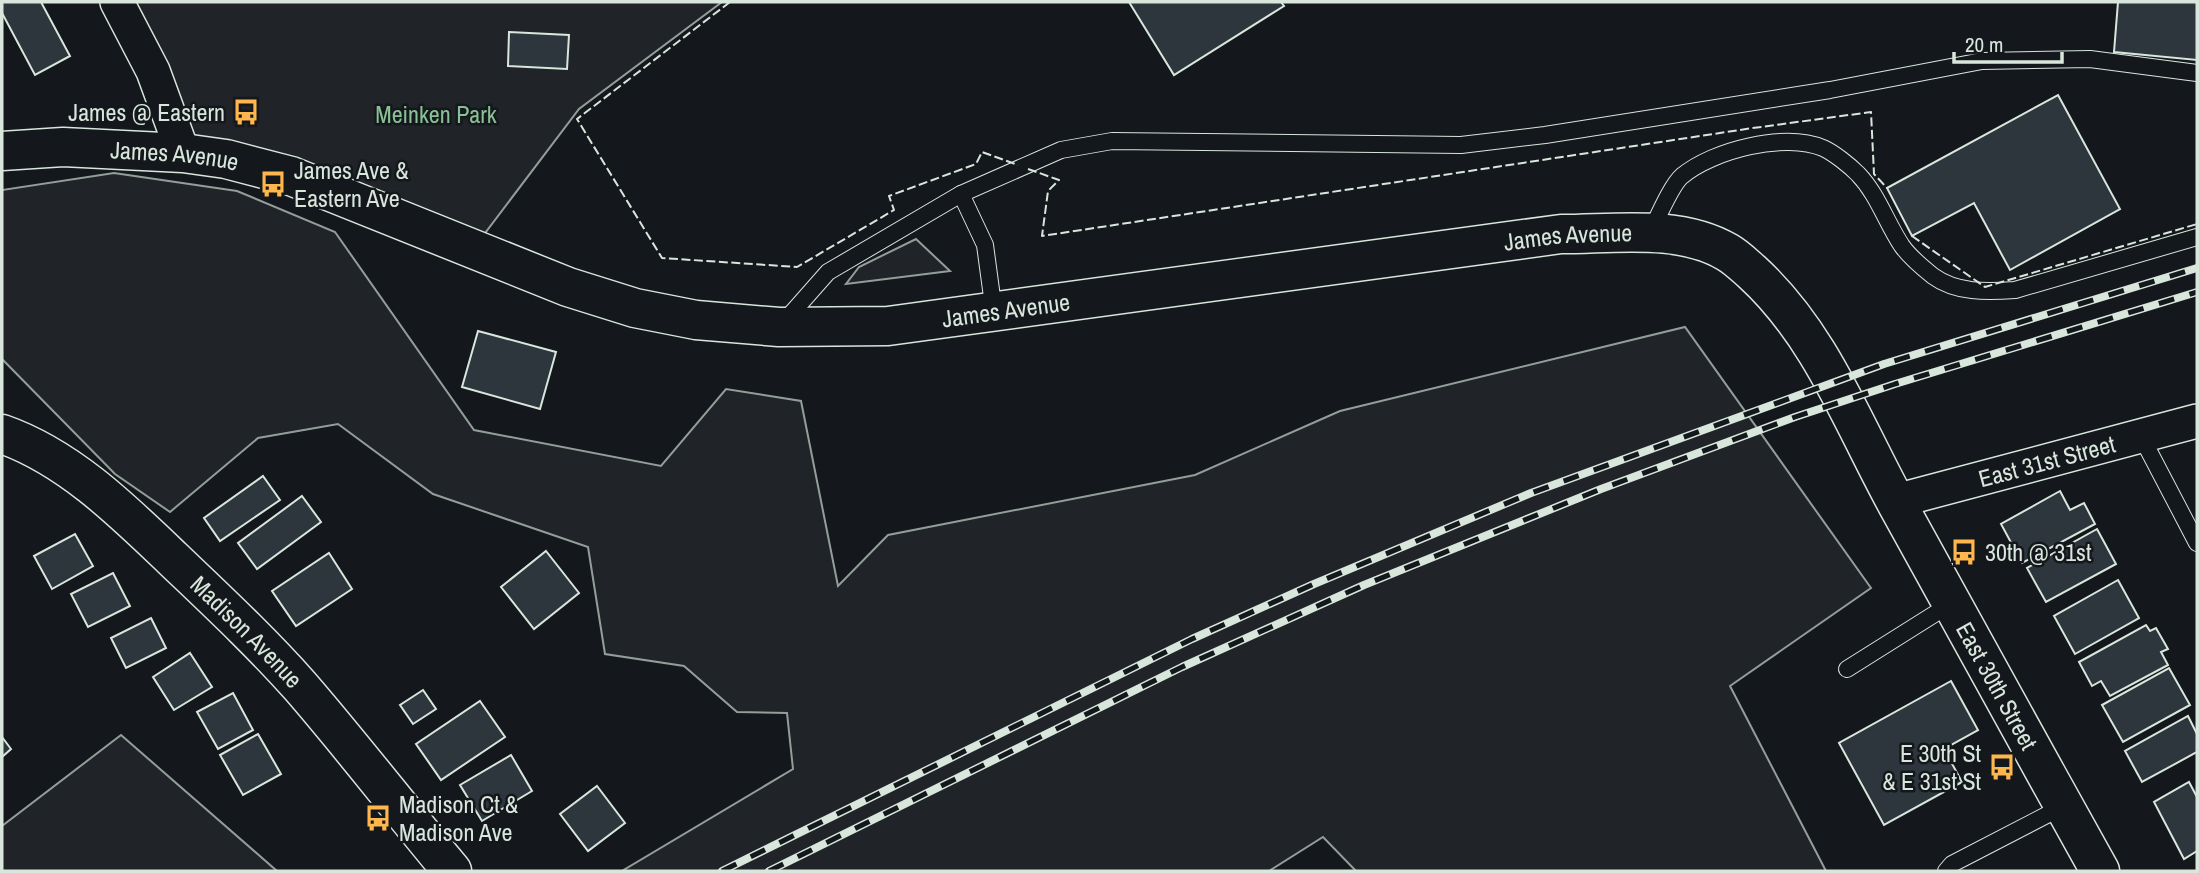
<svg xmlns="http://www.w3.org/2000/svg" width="2199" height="873" viewBox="0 0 2199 873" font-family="'Archivo Narrow',sans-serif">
<rect width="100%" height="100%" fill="#14181c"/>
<g fill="#202428" stroke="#939e99" stroke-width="2">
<path d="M 117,2 L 722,2 L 579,109 L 473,249 L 183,153 Z"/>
<path d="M 114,173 L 237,191 L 335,232 L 474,430 L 661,466 L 726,389 L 801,401 L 838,586 L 888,535 L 1195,475 L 1340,411 L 1685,327 L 1871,588 L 1730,686 L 1826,871 L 1356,871 L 1323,837 L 1269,871 L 622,871 L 793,769 L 787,713 L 737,712 L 684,666 L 605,654 L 588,547 L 433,494 L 338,424 L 258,438 L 170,512 L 115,474 L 2,359 L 2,190 Z"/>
<path d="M 916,239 L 950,271 L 846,284 L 859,267 Z"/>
<path d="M 121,735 L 277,871 L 2,871 L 2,826 Z"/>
</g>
<g fill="#2c363c" stroke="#d8e6dc" stroke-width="2">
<path d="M 2,2 L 41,2 L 70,56 L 35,75 L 2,13 Z"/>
<path d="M 1129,2 L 1281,2 L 1284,6 L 1174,75 Z"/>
<path d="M 2118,2 L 2197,2 L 2197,60 L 2114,52 Z"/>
<path d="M 509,32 L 569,35 L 567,69 L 508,66 Z"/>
<path d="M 2058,95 L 2120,209 L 2010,270 L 1974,203 L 1912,236 L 1887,188 Z"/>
<path d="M 478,331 L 556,352 L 540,409 L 462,387 Z"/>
<path d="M 263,476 L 280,500 L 220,541 L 204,518 Z"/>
<path d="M 2060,491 L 2070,510 L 2084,503 L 2095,524 L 2022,563 L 2001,524 Z"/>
<path d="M 302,496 L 321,522 L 257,569 L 238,543 Z"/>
<path d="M 2097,529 L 2116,564 L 2046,602 L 2027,568 Z"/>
<path d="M 75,534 L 93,566 L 52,589 L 34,556 Z"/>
<path d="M 546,551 L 579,593 L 534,629 L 501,587 Z"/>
<path d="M 329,553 L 352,589 L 296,626 L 272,591 Z"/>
<path d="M 113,573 L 130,606 L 88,627 L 71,594 Z"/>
<path d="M 2118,580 L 2139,618 L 2075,654 L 2054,616 Z"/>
<path d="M 151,618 L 166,648 L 126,668 L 111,638 Z"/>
<path d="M 2146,625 L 2150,631 L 2156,628 L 2168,649 L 2161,652 L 2168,665 L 2110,696 L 2101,681 L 2092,686 L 2079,662 Z"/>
<path d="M 190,653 L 212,687 L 174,710 L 153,677 Z"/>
<path d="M 2169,668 L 2190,705 L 2123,742 L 2102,705 Z"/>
<path d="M 1951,681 L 1978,730 L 1944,749 L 1962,782 L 1884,825 L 1839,743 Z"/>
<path d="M 423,690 L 436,709 L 413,724 L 400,705 Z"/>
<path d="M 233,693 L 253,730 L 218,749 L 197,712 Z"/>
<path d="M 480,701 L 505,737 L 441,780 L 416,744 Z"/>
<path d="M 2188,716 L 2197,734 L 2197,752 L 2142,782 L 2125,751 Z"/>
<path d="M 258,734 L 281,774 L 243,795 L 220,755 Z"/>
<path d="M 2,737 L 11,749 L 2,757 Z"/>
<path d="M 511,755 L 532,791 L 482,821 L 460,785 Z"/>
<path d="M 2189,782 L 2197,797 L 2197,851 L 2184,859 L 2154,802 Z"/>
<path d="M 597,786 L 625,823 L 588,851 L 560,814 Z"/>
</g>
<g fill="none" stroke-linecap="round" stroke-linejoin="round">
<g stroke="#d8e6dc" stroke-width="18">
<g id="lane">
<path d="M 961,194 L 985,245 L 994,312"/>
<path d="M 1651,231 C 1657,219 1672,184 1682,176 C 1713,150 1785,132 1823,148 C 1834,153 1849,165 1858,174 C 1878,195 1886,222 1902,246 C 1909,256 1923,268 1933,276 C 1956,293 1987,292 2015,290 L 2197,237"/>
<path d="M 783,323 L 828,272 L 961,194 L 1061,150 L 1112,141 L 1461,145 L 1545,135 L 1830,90 L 1982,61 L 2090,59 L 2197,73"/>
<path d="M 2141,436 L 2197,543"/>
<path d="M 1847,669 L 1952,603"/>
<path d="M 1946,871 L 1952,864 L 2064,806"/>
</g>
</g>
<g stroke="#d8e6dc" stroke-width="36">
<g id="street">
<path d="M 117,2 L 153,71 L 183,153"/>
<path id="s1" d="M 1896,501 L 2197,421"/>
</g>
</g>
<g stroke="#d8e6dc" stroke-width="41">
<g id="secondary">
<path id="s2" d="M 2,151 L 63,147 L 183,153 L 226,159 L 291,176 L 568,287 L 635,308 L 696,320 L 779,327 L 888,326 L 1561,234 C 1615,234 1679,224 1727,252 C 1736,257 1744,265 1752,272 C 1821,335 1853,424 1897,504 C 1965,627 2032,749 2100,871"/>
</g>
</g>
<g stroke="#d8e6dc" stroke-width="41">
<g id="primary">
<path id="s3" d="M 2,434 C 68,457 122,510 172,558 C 216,600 260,641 300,686 C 352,746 401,810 452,871"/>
</g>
</g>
<use href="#lane" stroke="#14181c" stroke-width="16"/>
<use href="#street" stroke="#14181c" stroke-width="33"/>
<use href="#secondary" stroke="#14181c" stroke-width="38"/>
<use href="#primary" stroke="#14181c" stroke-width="38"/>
<g stroke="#d8e6dc" stroke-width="8">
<g id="rail">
<path d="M 722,871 L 1192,639 L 1314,584 L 1531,493 L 1884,364 L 2197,268"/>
<path d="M 769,871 L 1182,667 L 1364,585 L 1601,489 L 1795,417 L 1895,384 L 2197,292"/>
</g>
</g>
<use href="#rail" stroke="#14181c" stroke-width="5" stroke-dasharray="16" stroke-linecap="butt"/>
<g stroke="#d8e6dc" stroke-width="2" stroke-dasharray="9 3.5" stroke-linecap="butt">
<path d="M 730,2 L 577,119 L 662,258 L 797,267 L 894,210 L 889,196 L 976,164 L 982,152 L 1018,165"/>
<path d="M 1028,169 L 1059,180 L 1048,191 L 1042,236 L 1746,129 L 1871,112 L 1874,174 L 1887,188"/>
<path d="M 1912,236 L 1985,287 L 2197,224"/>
</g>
</g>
<defs>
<g id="bus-bare" transform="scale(2.1)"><path d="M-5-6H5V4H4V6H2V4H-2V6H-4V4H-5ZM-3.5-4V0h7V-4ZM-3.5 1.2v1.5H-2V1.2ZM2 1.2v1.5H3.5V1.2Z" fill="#ffb74d" stroke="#14181c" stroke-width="2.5" paint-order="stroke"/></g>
</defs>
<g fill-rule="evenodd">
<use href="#bus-bare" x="246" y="112"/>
<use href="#bus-bare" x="273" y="184"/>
<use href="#bus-bare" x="1964" y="552"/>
<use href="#bus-bare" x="2002" y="767"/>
<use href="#bus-bare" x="378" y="818"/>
</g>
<g text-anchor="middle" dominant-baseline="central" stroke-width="5" stroke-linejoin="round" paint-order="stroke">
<g font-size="24" fill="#d8e6dc" stroke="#14181c" text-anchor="start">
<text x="225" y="112" text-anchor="end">James @ Eastern</text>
<text x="294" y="170">James Ave &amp;<tspan x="294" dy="28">Eastern Ave</tspan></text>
<text x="1985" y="552">30th @ 31st</text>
<text x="1981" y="753" text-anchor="end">E 30th St<tspan x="1981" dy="28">&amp; E 31st St</tspan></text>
<text x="399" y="804">Madison Ct &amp;<tspan x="399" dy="28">Madison Ave</tspan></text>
</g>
<g font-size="24" fill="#8ac095" stroke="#14181c">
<text x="436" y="114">Meinken Park</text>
</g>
<g font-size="24" fill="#d8e6dc" stroke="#14181c">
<text stroke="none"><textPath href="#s2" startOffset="173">James Avenue</textPath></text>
<text stroke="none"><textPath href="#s2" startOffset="1601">James Avenue</textPath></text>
<text stroke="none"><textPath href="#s2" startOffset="1034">James Avenue</textPath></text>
<text stroke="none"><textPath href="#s1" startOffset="156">East 31st Street</textPath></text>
<text stroke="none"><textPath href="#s3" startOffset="317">Madison Avenue</textPath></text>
<text stroke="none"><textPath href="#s2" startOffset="2278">East 30th Street</textPath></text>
</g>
</g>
<rect width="2199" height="873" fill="none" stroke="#d8e6dc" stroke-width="7"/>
<path d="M1954 52v10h108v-10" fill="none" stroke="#d8e6dc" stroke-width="3.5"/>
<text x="1965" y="52" font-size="21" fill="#d8e6dc" stroke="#14181c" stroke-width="5" paint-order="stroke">20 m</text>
</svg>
